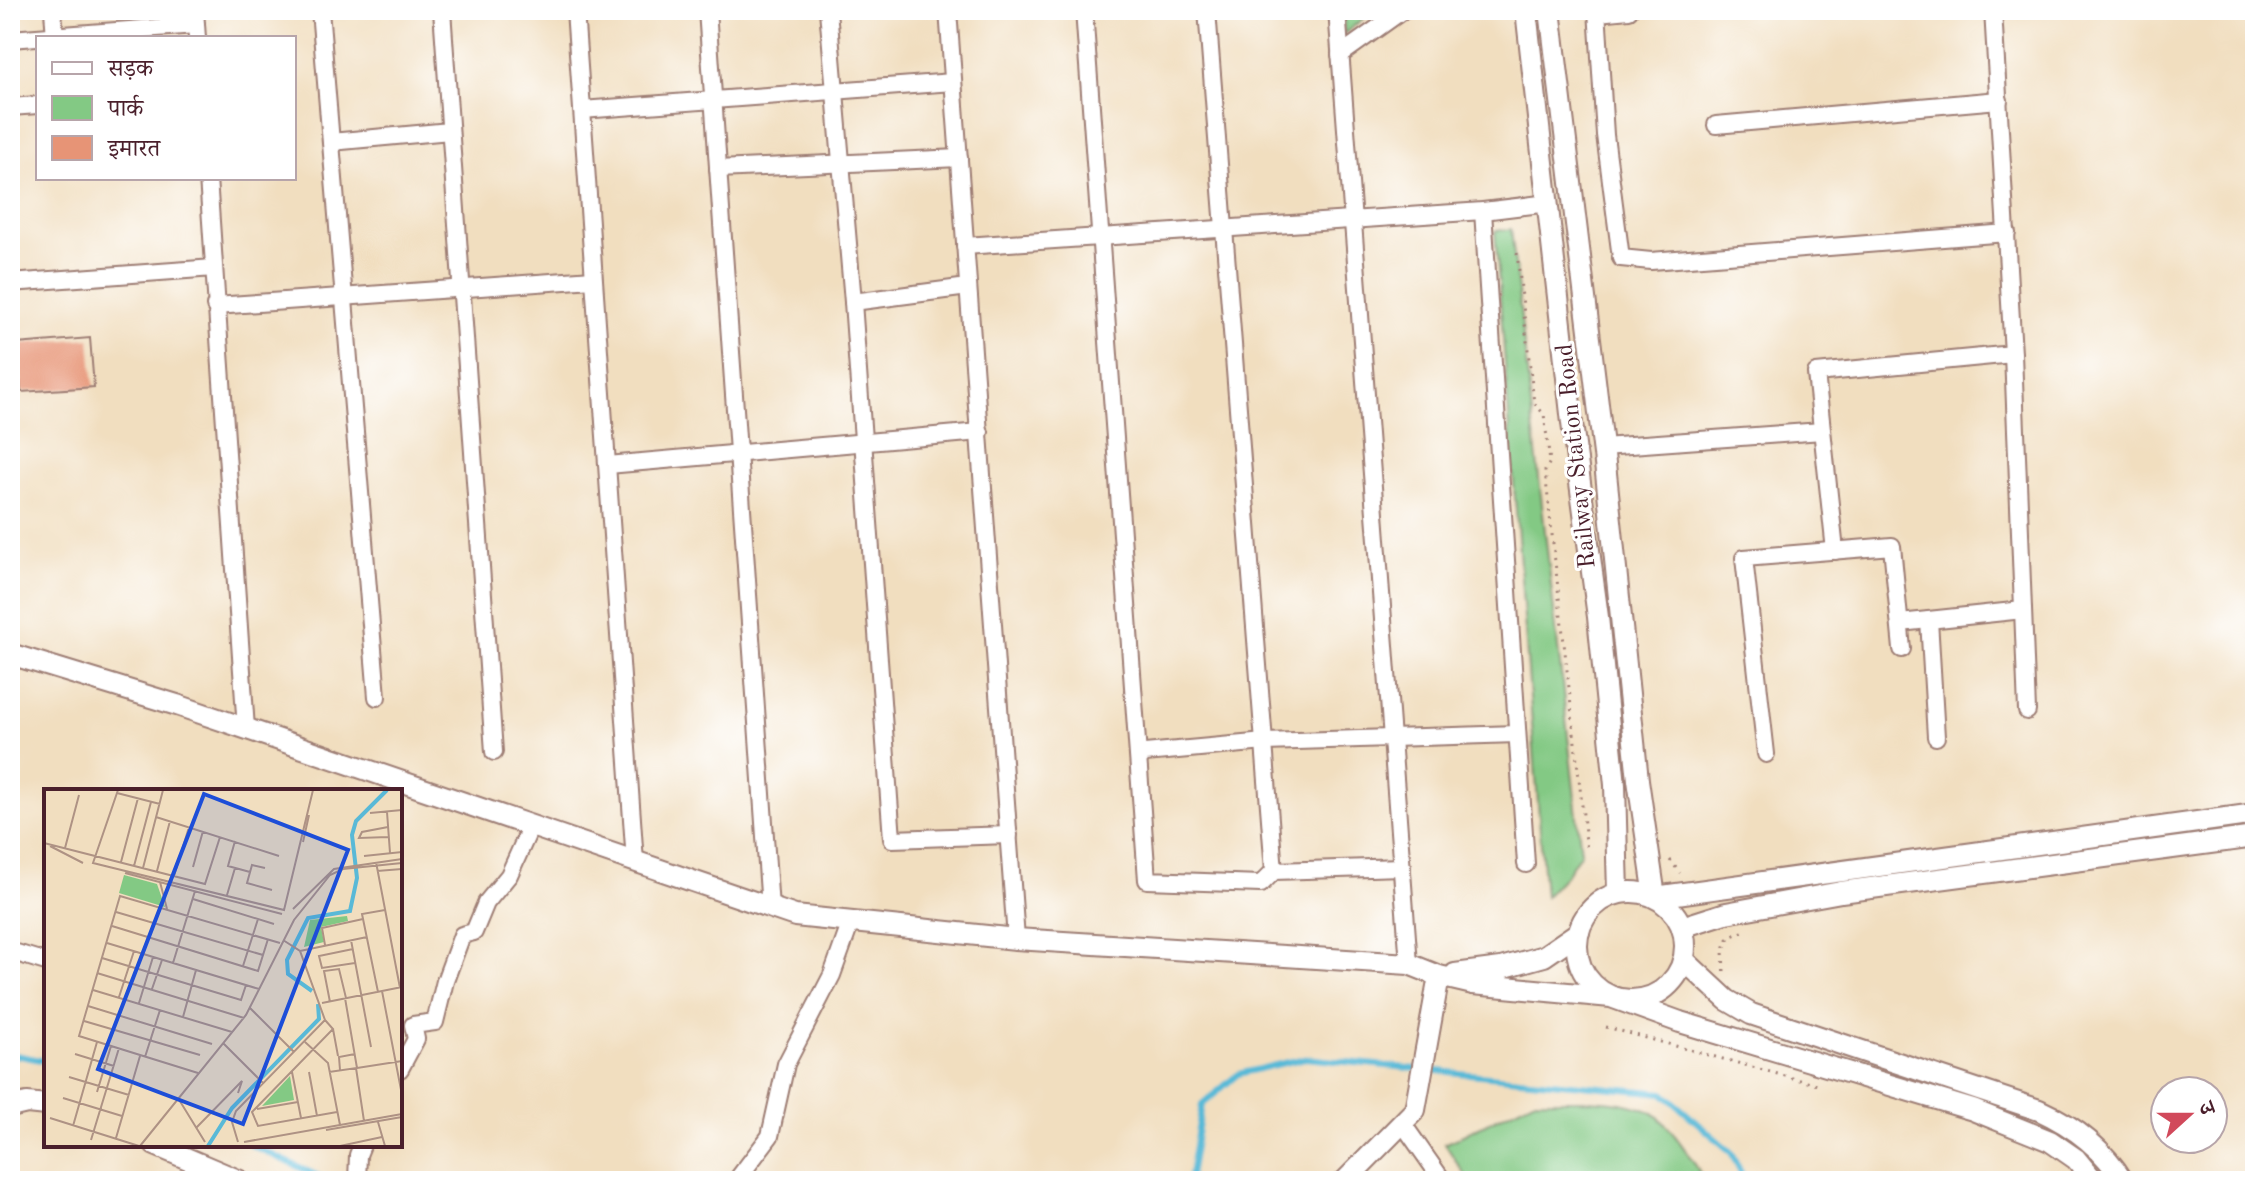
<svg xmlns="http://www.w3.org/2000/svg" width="2265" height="1191" viewBox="0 0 2265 1191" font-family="'Old Standard TT','Noto Serif Devanagari',serif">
<rect width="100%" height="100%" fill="#fff"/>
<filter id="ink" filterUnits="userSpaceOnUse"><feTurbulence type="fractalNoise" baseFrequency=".0125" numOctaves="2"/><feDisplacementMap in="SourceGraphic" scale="16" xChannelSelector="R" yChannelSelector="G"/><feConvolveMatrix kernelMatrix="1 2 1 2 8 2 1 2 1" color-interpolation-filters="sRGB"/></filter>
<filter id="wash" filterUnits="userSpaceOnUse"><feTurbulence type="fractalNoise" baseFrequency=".006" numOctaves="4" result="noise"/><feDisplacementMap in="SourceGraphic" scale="32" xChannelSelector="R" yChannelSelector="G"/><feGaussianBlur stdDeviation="1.8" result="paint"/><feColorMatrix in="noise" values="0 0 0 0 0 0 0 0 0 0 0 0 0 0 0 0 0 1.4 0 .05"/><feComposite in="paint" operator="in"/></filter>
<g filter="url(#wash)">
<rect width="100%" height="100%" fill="#f1debf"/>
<g fill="#83c984" stroke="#667458" stroke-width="2">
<path d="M 1343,10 L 1374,10 L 1344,34 Z"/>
<path d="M 1511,229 L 1581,852 L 1566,875 L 1545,897 L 1495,231 Z"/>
<path d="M 1533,1100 C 1571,1101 1616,1096 1651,1112 C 1666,1119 1697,1165 1704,1181 L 1469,1181 L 1445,1144 Z"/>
</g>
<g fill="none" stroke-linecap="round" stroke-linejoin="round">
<g stroke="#59b9d7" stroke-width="6">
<path d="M 10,1054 L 46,1061"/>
<path d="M 251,1145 L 329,1181"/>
<path d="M 1189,1181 L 1202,1105 L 1238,1074 L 1305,1058 L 1663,1093 L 1731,1152 L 1745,1181"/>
</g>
</g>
<g id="blocks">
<path fill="#e79476" d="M 90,338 L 94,387 L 21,392 L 17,344 Z"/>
</g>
</g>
<g filter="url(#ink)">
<use href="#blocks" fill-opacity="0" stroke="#9e7e75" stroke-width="2"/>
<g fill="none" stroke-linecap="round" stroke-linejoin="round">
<g stroke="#9e7e75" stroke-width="20">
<g id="minor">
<path d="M 53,10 L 55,38"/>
<path d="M 195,10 L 197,38"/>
<path d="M 320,10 L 377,697"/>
<path d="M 442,10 L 494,752"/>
<path d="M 575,10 L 635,862"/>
<path d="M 707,10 L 770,908"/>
<path d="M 828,10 L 853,302 L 892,839 L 1009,835"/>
<path d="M 948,10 L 1016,939"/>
<path d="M 1084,10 L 1147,880 L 1261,884 L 1274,871 L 1402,867"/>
<path d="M 1207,10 L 1274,871"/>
<path d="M 1337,10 L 1409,964"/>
<path d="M 1597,10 L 1605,135 L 1621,258 L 1651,261 L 2007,233"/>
<path d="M 1993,10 L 2013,354 L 2027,711"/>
<path d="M 1597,13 L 1629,10"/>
<path d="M 10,39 L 196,25"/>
<path d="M 1340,55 L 1403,10"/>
<path d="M 10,107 L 38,105"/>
<path d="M 582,110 L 953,82"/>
<path d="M 1716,125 L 1999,100"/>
<path d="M 331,142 L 450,131"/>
<path d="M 718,169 L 959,158"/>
<path d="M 208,178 L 246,729"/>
<path d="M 1483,211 L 1526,864"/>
<path d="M 965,246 L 1483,211 L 1549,203"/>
<path d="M 10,283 L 214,268"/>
<path d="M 853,302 L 968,287"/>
<path d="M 215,306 L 593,279"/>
<path d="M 1603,447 L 1822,431"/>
<path d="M 608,465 L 980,432"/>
<path d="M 1835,551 L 1816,373 L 2013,354"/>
<path d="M 1929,620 L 1936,737"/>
<path d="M 1900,623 L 2023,610"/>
<path d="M 1766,754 L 1744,558 L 1892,546 L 1902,649"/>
<path d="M 1139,758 L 1145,753 L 1265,742 L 1517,734"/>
<path d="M 10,951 L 46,962"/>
<path d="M 400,1069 L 416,1039 L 413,1025 L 435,1022 L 445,981 L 462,935 L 474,932 L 486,903 L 509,875 L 531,826"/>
<path d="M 1403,1124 L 1443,1181"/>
<path d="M 357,1181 L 358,1155 L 362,1145"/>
<path d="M 736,1181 L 770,1136 L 786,1064 L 832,975 L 851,922"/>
</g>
</g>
<g stroke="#9e7e75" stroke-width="24">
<g id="tertiary">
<path d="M 1526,10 L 1572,423 L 1598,617 L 1615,785 L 1618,893"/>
<path d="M 1550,10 L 1604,454 L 1638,780 L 1655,897 L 2255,814"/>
<path d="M 10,654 L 177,705 L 795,916 L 1016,939 L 1409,964 L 1439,976 L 1473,984 L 1611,997 L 1680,1022 L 1973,1110 L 2050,1141 L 2076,1159 L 2094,1181"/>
<circle cx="1631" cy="946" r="54"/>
<path d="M 1682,927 L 1726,913 L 1841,892 L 2255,837"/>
<path d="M 1684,960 L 1727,1000 L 1751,1014 L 2039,1110 C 2074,1126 2103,1148 2123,1181"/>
<path d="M 1455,974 L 1501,968 L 1544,956 L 1579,932"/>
<path d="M 10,1107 L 27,1103 L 46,1105"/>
<path d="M 155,1145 L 240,1181"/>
<path d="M 1345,1181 L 1415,1110 L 1439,976"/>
</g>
</g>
<g stroke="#9e7e75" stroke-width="3" stroke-dasharray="2 6" stroke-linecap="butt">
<path d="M 1517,253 L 1534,403 L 1544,414 L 1550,462 L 1545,471 L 1587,851"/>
<path d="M 1670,860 L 1680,873"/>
<path d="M 1724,971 L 1723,951 L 1729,937 L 1745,931"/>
<path d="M 1606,1027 L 1818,1085"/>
</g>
<use href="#minor" stroke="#fff" stroke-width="16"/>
<use href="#tertiary" stroke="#fff" stroke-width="20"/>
</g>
</g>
<g text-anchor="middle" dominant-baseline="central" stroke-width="6" stroke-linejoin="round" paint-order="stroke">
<g font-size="24" fill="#4a1f2b" stroke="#fff">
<text transform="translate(1577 456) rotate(-96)">Railway Station Road</text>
</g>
</g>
<g transform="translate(44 789)">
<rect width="358" height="358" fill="#f1debf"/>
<path d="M 80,86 L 113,95 L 121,118 L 75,104 ZM 303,127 L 304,132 L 277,138 L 280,153 L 260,158 L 266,131 ZM 246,287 L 250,311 L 218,317 Z" fill="#83c984"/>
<path fill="none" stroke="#59b9d7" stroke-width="4" d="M 268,202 L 244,185 L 243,171 L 264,129 L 306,122 L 313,89 L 308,46 L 312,32 L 343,1M 164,357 L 188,319 L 275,230 L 274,215"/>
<path fill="none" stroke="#ae9284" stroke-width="2" d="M 74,1 L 49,74 L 240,121 L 269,1M 73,4 L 116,15M 343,23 L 346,64M 326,24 L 358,21M 112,28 L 235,67M 344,38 L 318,43 L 315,49 L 345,48M 191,52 L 184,77 L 206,83M 259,53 L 265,26M 0,54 L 161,95 L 176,48M 6,57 L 39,74M 21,59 L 35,6M 320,67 L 358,63M 77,73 L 94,9M 332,73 L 356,199M 90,77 L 107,13M 149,78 L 159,42M 99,79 L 119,1M 221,79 L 208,76 L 203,94 L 228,101M 113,82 L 126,32M 333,82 L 358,80M 81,84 L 238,125M 130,87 L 145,38M 116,93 L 123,120M 183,106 L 191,79M 149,110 L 230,135M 249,120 L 290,80 L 358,70M 72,123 L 219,166M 68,137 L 214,182 L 224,150M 307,151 L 327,258M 63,154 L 215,200M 281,156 L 278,139 L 319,130M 309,160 L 275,167 L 278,179 L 311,174M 256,162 L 323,148M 58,169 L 197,211 L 202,196M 129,174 L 151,102M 199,177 L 214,130M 53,184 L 200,229M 108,200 L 118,171M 49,201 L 188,243M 338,202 L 358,306M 334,203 L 318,125 L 341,121M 75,208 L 90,162M 286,213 L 280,182 L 295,180 L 302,209M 95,214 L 109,168M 278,214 L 358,198M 44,217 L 168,255M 206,219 L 250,263M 139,228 L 152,181M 281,231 L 289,240 L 208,323 L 214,337 L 293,323M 40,232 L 156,266M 289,240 L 294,267M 261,253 L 284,274 L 296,336M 179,254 L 219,294M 31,265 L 70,277M 101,268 L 116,221M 312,279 L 320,332M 313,279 L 358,272M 296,281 L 295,268 L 311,265M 248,283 L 257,329M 265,283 L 273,327M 285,283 L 313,279 L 301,209M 154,284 L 35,247 L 76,107 L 236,154M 25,288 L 85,306M 53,303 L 67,257M 19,309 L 78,327M 134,309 L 161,353M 213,320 L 254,313M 6,329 L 95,357M 334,333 L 341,357M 29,337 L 53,253M 152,339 L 198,292 L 194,304M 282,341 L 358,328M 72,349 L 96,267M 47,351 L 75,259M 194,353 L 188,333 L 192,322 L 281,231 L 256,162 L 239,151M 200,353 L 358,325M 96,357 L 202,226 L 250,131 L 286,86 L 299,80 L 358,74M 296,357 L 338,348"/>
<path fill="#1d4ed8" fill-opacity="0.15" stroke="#1d4ed8" stroke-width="4" d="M 160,5 L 304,61 L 199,335 L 54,280 Z"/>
<rect width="358" height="358" fill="none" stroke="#4a1f2b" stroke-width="4"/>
</g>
<rect width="2265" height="1191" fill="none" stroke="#fff" stroke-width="40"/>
<rect x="36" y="36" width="260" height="144" fill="#ffffff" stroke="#b7a5aa" stroke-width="2"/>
<rect x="52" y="62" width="40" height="12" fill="#ffffff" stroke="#b7a5aa" stroke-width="2"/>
<text x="108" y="76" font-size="24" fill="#4a1f2b">सड़क</text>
<rect x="52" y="96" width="40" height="24" fill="#83c984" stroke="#b7a5aa" stroke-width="2"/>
<text x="108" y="116" font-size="24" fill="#4a1f2b">पार्क</text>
<rect x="52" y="136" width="40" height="24" fill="#e79476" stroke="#b7a5aa" stroke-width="2"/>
<text x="108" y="156" font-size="24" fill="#4a1f2b">इमारत</text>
<g transform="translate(2189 1115) rotate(69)"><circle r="38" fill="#ffffff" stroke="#b7a5aa" stroke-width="2"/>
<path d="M0-6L14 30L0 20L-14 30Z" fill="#d1495b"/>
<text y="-12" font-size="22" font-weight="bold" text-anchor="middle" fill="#4a1f2b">उ</text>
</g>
</svg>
